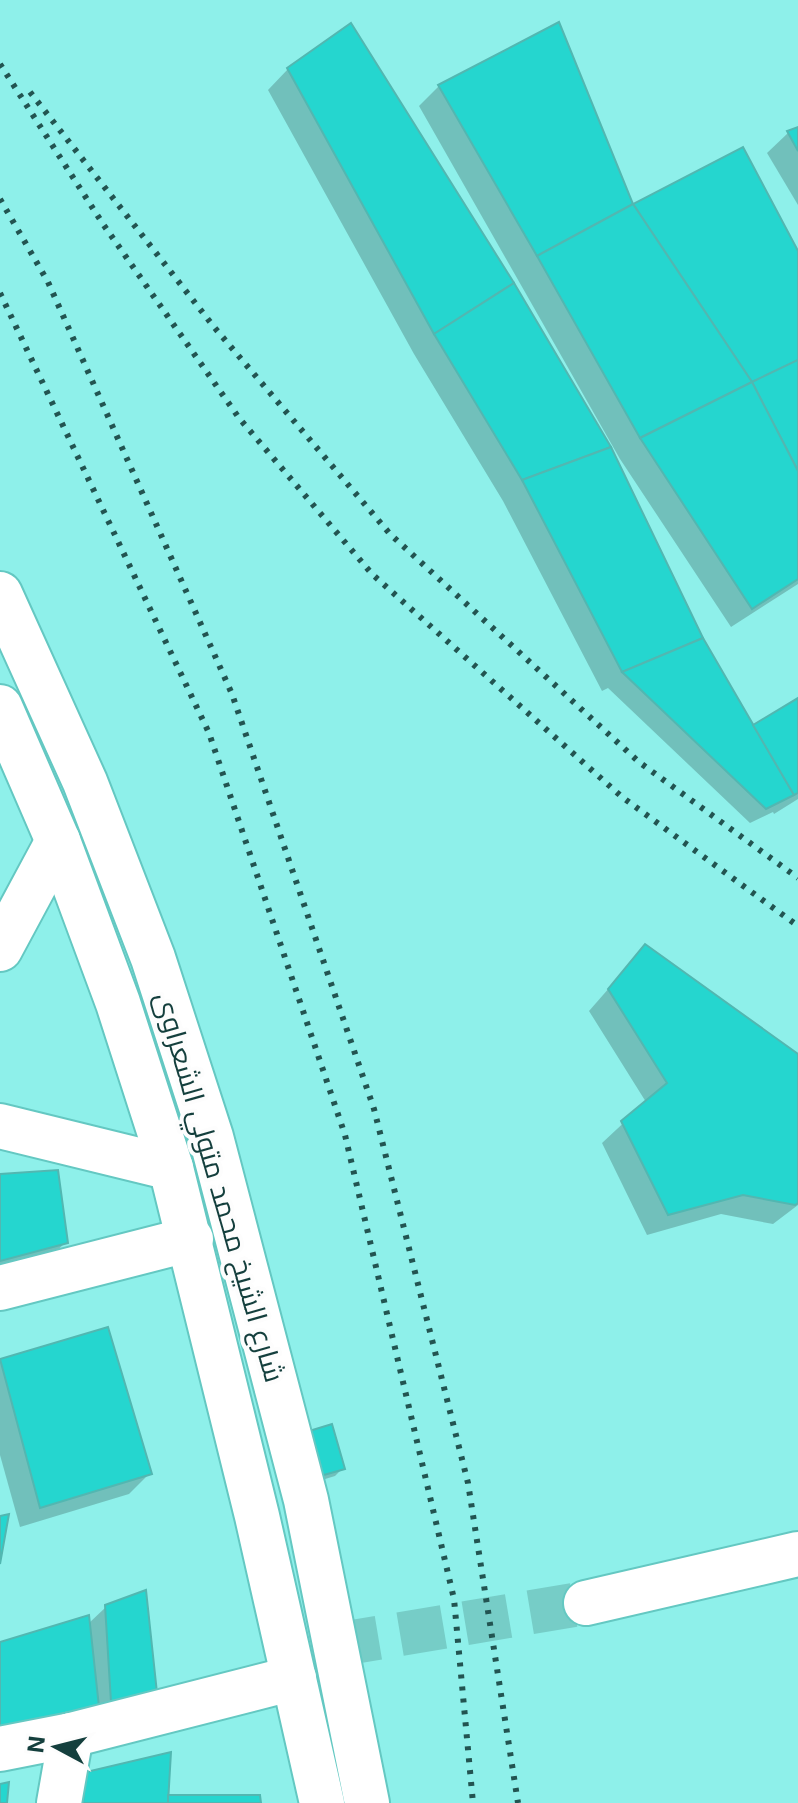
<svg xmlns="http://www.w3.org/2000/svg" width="798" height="1803" viewBox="0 0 798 1803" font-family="Inter,Cairo,sans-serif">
<rect width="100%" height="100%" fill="#8ef0ea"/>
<g fill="#0003">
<path d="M 288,69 L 701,638 L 753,728 L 798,700 L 798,799 L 774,814 L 773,812 L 750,823 L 608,688 L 602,691 L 503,501 L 414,354 L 268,90 Z"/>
<path d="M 439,86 L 632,206 L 798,254 L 798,584 L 731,627 L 620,459 L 419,106 Z"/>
<path d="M 798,129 L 798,205 L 767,153 L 788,133 Z"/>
<path d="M 645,947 L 798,1057 L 798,1205 L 773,1224 L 721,1214 L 647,1235 L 602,1143 L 646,1102 L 589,1011 Z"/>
<path d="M 0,1176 L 66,1242 L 50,1257 L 0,1271 Z"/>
<path d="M 107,1330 L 149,1474 L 129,1494 L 20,1527 L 0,1455 L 0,1361 Z"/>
<path d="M 294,1438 L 343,1468 L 335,1476 L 299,1487 Z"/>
<path d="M 106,1607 L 155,1692 L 96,1706 L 0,1644 L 88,1624 Z"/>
</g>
<g fill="#25d6cf" stroke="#52b7b1" stroke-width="2">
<path d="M 559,22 L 633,204 L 537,256 L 438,85 Z"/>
<path d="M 351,23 L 514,283 L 434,334 L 287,68 Z"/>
<path d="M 798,127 L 798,151 L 787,131 Z"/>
<path d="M 743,147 L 798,251 L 798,360 L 752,382 L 633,204 Z"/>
<path d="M 633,204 L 752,382 L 640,438 L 537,256 Z"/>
<path d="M 514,283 L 611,447 L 522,480 L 434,334 Z"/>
<path d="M 798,360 L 798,471 L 752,382 Z"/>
<path d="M 752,382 L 798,471 L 798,579 L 752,609 L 640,438 Z"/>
<path d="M 611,447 L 703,638 L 622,672 L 522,480 Z"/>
<path d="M 703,638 L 794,795 L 766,809 L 622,672 Z"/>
<path d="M 798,698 L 798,793 L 794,795 L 753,725 Z"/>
<path d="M 645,944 L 798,1054 L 798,1203 L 795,1205 L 743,1195 L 668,1215 L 621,1121 L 667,1083 L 608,989 Z"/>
<path d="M 58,1170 L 68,1243 L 0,1261 L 0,1174 Z"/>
<path d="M 108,1327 L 152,1474 L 40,1508 L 0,1359 Z"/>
<path d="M 332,1424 L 345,1469 L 306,1480 L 293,1436 Z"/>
<path d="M 9,1514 L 0,1564 L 0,1516 Z"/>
<path d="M 146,1590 L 157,1693 L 111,1702 L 105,1605 Z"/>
<path d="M 89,1615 L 99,1707 L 0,1727 L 0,1642 Z"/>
<path d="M 171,1752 L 168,1803 L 83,1803 L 86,1772 Z"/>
<path d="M 9,1782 L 7,1803 L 0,1803 L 0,1784 Z"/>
<path d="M 168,1795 L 260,1795 L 261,1803 L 168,1803 Z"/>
</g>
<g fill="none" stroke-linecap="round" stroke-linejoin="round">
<path stroke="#76cdc7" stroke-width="44" stroke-dasharray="44 22" stroke-linecap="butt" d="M 335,1645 L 586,1603"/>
<g stroke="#64c8c2" stroke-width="48">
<g id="minor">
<path d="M 0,594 L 85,782 L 153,958 L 211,1137 L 306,1500 L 367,1803"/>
<path d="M 0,707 L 58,841 L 118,1003 L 171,1168 L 257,1516 L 322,1803"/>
<path d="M 0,949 L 58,841"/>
<path d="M 0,1126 L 171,1168"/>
<path d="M 0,1288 L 191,1239"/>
<path d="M 586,1603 L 798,1554"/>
<path d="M 0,1749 L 71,1735 L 294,1678"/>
<path d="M 59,1803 L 71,1735"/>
</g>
</g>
<use href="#minor" stroke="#fff" stroke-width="44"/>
<g stroke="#225451" stroke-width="6" stroke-dasharray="4 8" stroke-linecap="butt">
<path d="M 0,64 L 103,224 L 239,418 L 372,574 L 622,797 L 798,926"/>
<path d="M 30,92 L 214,327 L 390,534 L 639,762 L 798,878"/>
<path d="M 0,199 L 48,282 L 232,694 L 374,1109 L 468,1483 L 518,1803"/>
<path d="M 0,293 L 209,733 L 345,1135 L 454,1599 L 473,1803"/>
</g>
</g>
<g text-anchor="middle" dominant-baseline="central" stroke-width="8" stroke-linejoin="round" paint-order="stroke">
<g font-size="28" fill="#143f3d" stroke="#fdfdfd">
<text transform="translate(220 1187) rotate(74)">شارع الشيخ محمد متولي الشعراوى</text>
</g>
</g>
<g transform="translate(56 1747) rotate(277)" stroke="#fdfdfd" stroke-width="6" paint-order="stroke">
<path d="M0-6L14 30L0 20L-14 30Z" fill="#143f3d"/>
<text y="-12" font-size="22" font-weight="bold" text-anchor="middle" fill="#143f3d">N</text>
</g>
</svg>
